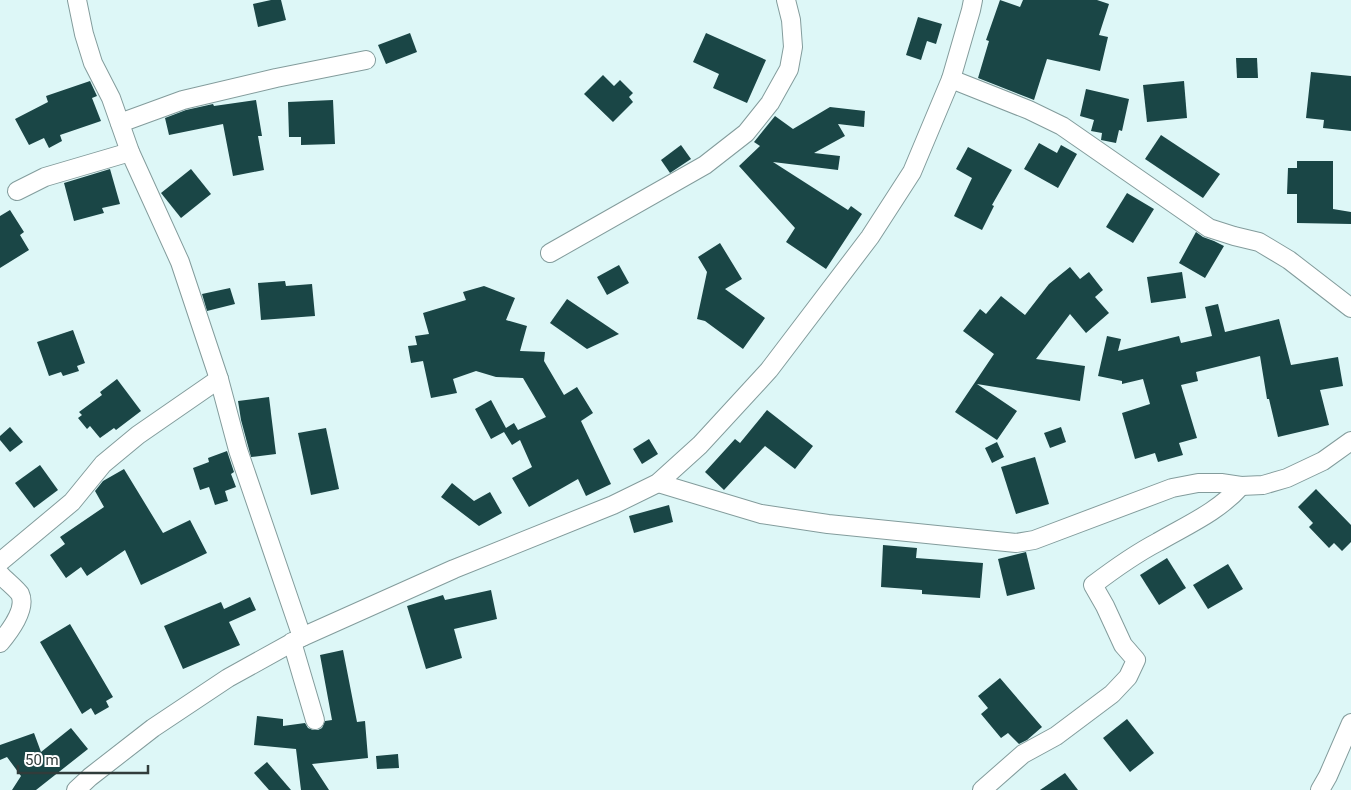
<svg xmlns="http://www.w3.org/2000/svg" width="1351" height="790" viewBox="0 0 1351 790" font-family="Roboto,sans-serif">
<rect width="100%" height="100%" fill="#ddf7f7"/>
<g fill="#1a4646">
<path d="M 271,0 L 281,0 L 286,20 L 258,27 L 253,4 Z"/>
<path d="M 1000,0 L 1020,7 L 1023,0 L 1097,0 L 1109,4 L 1099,35 L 1108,37 L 1100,71 L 1047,59 L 1034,100 L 978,78 L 989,41 L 986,40 Z"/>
<path d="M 918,17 L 942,24 L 936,44 L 927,41 L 921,60 L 906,55 Z"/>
<path d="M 410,33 L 417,52 L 386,64 L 378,45 Z"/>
<path d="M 706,33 L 766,60 L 747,103 L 713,88 L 719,74 L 693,62 Z"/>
<path d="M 1236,58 L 1257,58 L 1258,78 L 1237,78 Z"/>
<path d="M 1311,72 L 1351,76 L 1351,131 L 1323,128 L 1324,120 L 1306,118 Z"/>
<path d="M 603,75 L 614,86 L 620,80 L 633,93 L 629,97 L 633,102 L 613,122 L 584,94 Z"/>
<path d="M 90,81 L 97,96 L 92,98 L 101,121 L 60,135 L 62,141 L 49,148 L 44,138 L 29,145 L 15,119 L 48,102 L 46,96 Z"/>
<path d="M 1184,81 L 1187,118 L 1147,122 L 1143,85 Z"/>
<path d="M 1086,89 L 1129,99 L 1122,131 L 1119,130 L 1116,143 L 1101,140 L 1102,133 L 1091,131 L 1094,120 L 1080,116 Z"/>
<path d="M 256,100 L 262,136 L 258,136 L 264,170 L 233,176 L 223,124 L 169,135 L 165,118 L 186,110 L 213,104 L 214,106 Z"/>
<path d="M 333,100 L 335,144 L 301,145 L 301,137 L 289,137 L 288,102 Z"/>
<path d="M 830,107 L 865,111 L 864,127 L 838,124 L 845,136 L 814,153 L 840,156 L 838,170 L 773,162 L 848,210 L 851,206 L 862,214 L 826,269 L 786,242 L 795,228 L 739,166 L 760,146 L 754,142 L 775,116 L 793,129 Z"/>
<path d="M 1161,135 L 1220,174 L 1203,198 L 1145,159 Z"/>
<path d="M 1039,143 L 1057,153 L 1061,145 L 1077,154 L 1058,188 L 1024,169 Z"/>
<path d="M 681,145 L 691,159 L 670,173 L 661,160 Z"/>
<path d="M 968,147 L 1012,170 L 992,205 L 994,206 L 982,230 L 954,216 L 972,178 L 956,169 Z"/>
<path d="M 1297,161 L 1333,161 L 1333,209 L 1351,212 L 1351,224 L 1297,223 L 1297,194 L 1287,194 L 1288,168 L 1297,168 Z"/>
<path d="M 110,169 L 120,204 L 102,208 L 104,213 L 74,221 L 64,183 Z"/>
<path d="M 191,169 L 211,194 L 181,218 L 161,193 Z"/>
<path d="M 1127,193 L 1154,209 L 1133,243 L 1106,227 Z"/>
<path d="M 10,210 L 24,232 L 20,235 L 29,250 L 0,268 L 0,216 Z"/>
<path d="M 1196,232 L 1203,237 L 1214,241 L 1224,246 L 1205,278 L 1179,263 Z"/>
<path d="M 720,243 L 742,279 L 725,289 L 765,318 L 743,349 L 705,321 L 697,319 L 707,272 L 698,257 Z"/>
<path d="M 619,265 L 629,283 L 607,295 L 597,277 Z"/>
<path d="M 1070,267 L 1080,279 L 1089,272 L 1103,290 L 1095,297 L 1109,313 L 1086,333 L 1070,314 L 1036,359 L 1085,366 L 1080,401 L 977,384 L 1017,411 L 997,440 L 955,412 L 994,354 L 963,331 L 980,309 L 986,314 L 1001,296 L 1025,315 L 1049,284 Z"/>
<path d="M 1182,272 L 1186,298 L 1151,303 L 1147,277 Z"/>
<path d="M 285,281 L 286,286 L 312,284 L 315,316 L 261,320 L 258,283 Z"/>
<path d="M 484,286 L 515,298 L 506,320 L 527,326 L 520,351 L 545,352 L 544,361 L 564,395 L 577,387 L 593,413 L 581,421 L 611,484 L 586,496 L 578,479 L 529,507 L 512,478 L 532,467 L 520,440 L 512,445 L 504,432 L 491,439 L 475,409 L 491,400 L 506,428 L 514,423 L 518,430 L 546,417 L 523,378 L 496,377 L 476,371 L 453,379 L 457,393 L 431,398 L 423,361 L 411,363 L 408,346 L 417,345 L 415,336 L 429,334 L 423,313 L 466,300 L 463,292 Z"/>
<path d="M 230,288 L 235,304 L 207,311 L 202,294 Z"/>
<path d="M 567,299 L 619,334 L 587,349 L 550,323 Z"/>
<path d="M 1218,304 L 1225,332 L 1279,319 L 1291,365 L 1338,357 L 1343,386 L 1320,390 L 1329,425 L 1278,437 L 1269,399 L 1267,399 L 1260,356 L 1196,372 L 1198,381 L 1181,385 L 1197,438 L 1179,443 L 1183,455 L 1158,462 L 1155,453 L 1135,459 L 1122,413 L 1150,404 L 1143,379 L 1122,384 L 1122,381 L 1098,376 L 1107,336 L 1121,339 L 1118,351 L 1179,336 L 1181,343 L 1212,336 L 1205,307 Z"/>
<path d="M 73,330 L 85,363 L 77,366 L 79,371 L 63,376 L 61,372 L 49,376 L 37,342 Z"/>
<path d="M 117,379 L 141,411 L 116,430 L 114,428 L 100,438 L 90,426 L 87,429 L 78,418 L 82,415 L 79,412 L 102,395 L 100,392 Z"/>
<path d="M 269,397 L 276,454 L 251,457 L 241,420 L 238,401 Z"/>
<path d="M 767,410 L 813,446 L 795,469 L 765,446 L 724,490 L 705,472 L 735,439 L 740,443 Z"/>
<path d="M 10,427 L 23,442 L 10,452 L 0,440 L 0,436 Z"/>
<path d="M 1061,427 L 1066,442 L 1050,448 L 1044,433 Z"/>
<path d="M 326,428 L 339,489 L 311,495 L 298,433 Z"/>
<path d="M 649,439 L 658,454 L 642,464 L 633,449 Z"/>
<path d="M 997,442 L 1004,457 L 992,463 L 985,448 Z"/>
<path d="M 227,451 L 234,472 L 231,474 L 236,487 L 225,491 L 228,501 L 215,505 L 209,487 L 200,490 L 193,468 L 209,462 L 208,458 Z"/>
<path d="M 1035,457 L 1049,504 L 1016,514 L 1001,467 Z"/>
<path d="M 40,465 L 58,490 L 34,508 L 15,483 Z"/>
<path d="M 124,469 L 163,533 L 190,520 L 207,553 L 141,585 L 125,550 L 87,576 L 81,567 L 66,578 L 50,555 L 65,544 L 60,537 L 104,507 L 95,491 L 103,481 Z"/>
<path d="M 452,483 L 474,501 L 490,492 L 502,513 L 479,526 L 441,497 Z"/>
<path d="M 1316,489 L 1351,525 L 1351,542 L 1342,551 L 1334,543 L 1329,548 L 1309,527 L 1313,523 L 1298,507 Z"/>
<path d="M 669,505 L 673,522 L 634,533 L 629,516 Z"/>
<path d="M 883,545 L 917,548 L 916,558 L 983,563 L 980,598 L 922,594 L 922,590 L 881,587 Z"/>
<path d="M 1026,552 L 1035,589 L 1007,596 L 998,559 Z"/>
<path d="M 1167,558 L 1186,588 L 1159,605 L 1140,575 Z"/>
<path d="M 1228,564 L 1243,589 L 1208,609 L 1193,585 Z"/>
<path d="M 491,590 L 497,619 L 454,629 L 462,658 L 426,669 L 407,606 L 443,595 L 445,600 Z"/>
<path d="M 250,597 L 256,610 L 229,622 L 240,645 L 183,669 L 164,626 L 221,602 L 224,609 Z"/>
<path d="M 70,624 L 113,697 L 106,701 L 109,707 L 95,715 L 91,708 L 82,714 L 40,642 Z"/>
<path d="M 343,650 L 357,722 L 365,721 L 368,758 L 312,764 L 329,790 L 301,790 L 296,749 L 254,745 L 257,716 L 283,719 L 283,726 L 305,723 L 308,728 L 313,730 L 318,730 L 322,728 L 325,721 L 332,720 L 320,655 Z"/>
<path d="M 1000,678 L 1042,727 L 1027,740 L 1019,744 L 1008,733 L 1001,738 L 981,714 L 988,708 L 978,696 Z"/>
<path d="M 1127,719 L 1154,753 L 1130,772 L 1103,738 Z"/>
<path d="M 71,728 L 88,749 L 36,790 L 12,790 L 21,776 L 7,757 L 0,760 L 0,745 L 34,733 L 41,752 Z"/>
<path d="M 398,754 L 399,768 L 377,769 L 376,756 Z"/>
<path d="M 267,762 L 291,790 L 269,790 L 254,773 Z"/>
<path d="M 1065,773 L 1078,790 L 1040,790 Z"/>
</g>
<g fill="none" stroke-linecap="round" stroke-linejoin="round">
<g stroke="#839c9c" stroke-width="20">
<g id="minor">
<path d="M 77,0 L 84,34 L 93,63 L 111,98 L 130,152 L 180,262 L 219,379 L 238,450 L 302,637"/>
<path d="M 951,79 L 1029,110 L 1062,126 L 1209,228 L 1234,236 L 1259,242 L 1289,260 L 1351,308"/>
<path d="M 120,123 L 183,100 L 276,78 L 366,60"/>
<path d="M 17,191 L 45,177 L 130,152"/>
<path d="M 550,253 L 705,165 L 746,133 L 770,103 L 789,69 L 793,47 L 791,20 L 786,0"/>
<path d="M 658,483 L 761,514 L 828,524 L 1016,543 L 1034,540 L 1172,488 L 1198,483 L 1221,483 L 1241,486 L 1263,485 L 1287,478 L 1323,461 L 1351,441"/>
<path d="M 0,562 L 72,502 L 103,464 L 138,435 L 219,379"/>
<path d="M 0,574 C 4,579 17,589 20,594 C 27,609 9,632 0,643"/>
<path d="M 292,642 L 315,720"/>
<path d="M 76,790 L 90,777 L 153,728 L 228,678 L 302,637 L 454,569 L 613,505 L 658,483 L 700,445 L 769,370 L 870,237 L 912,172 L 951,79 L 971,10 L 973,0"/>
<path d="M 982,790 L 1023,754 L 1056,736 L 1112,694 L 1128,677 L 1136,660 L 1123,645 L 1105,606 L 1093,585 C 1114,569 1135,554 1158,542 C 1187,525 1218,512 1241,486"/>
<path d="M 1320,790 L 1328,776 L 1351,723"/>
</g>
</g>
<use href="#minor" stroke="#fff" stroke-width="18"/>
</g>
<path d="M18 765v8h130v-8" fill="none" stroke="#313c3b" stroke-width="2.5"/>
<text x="25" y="765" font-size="15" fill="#313c3b" stroke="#ffffff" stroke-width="4" paint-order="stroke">50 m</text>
</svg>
